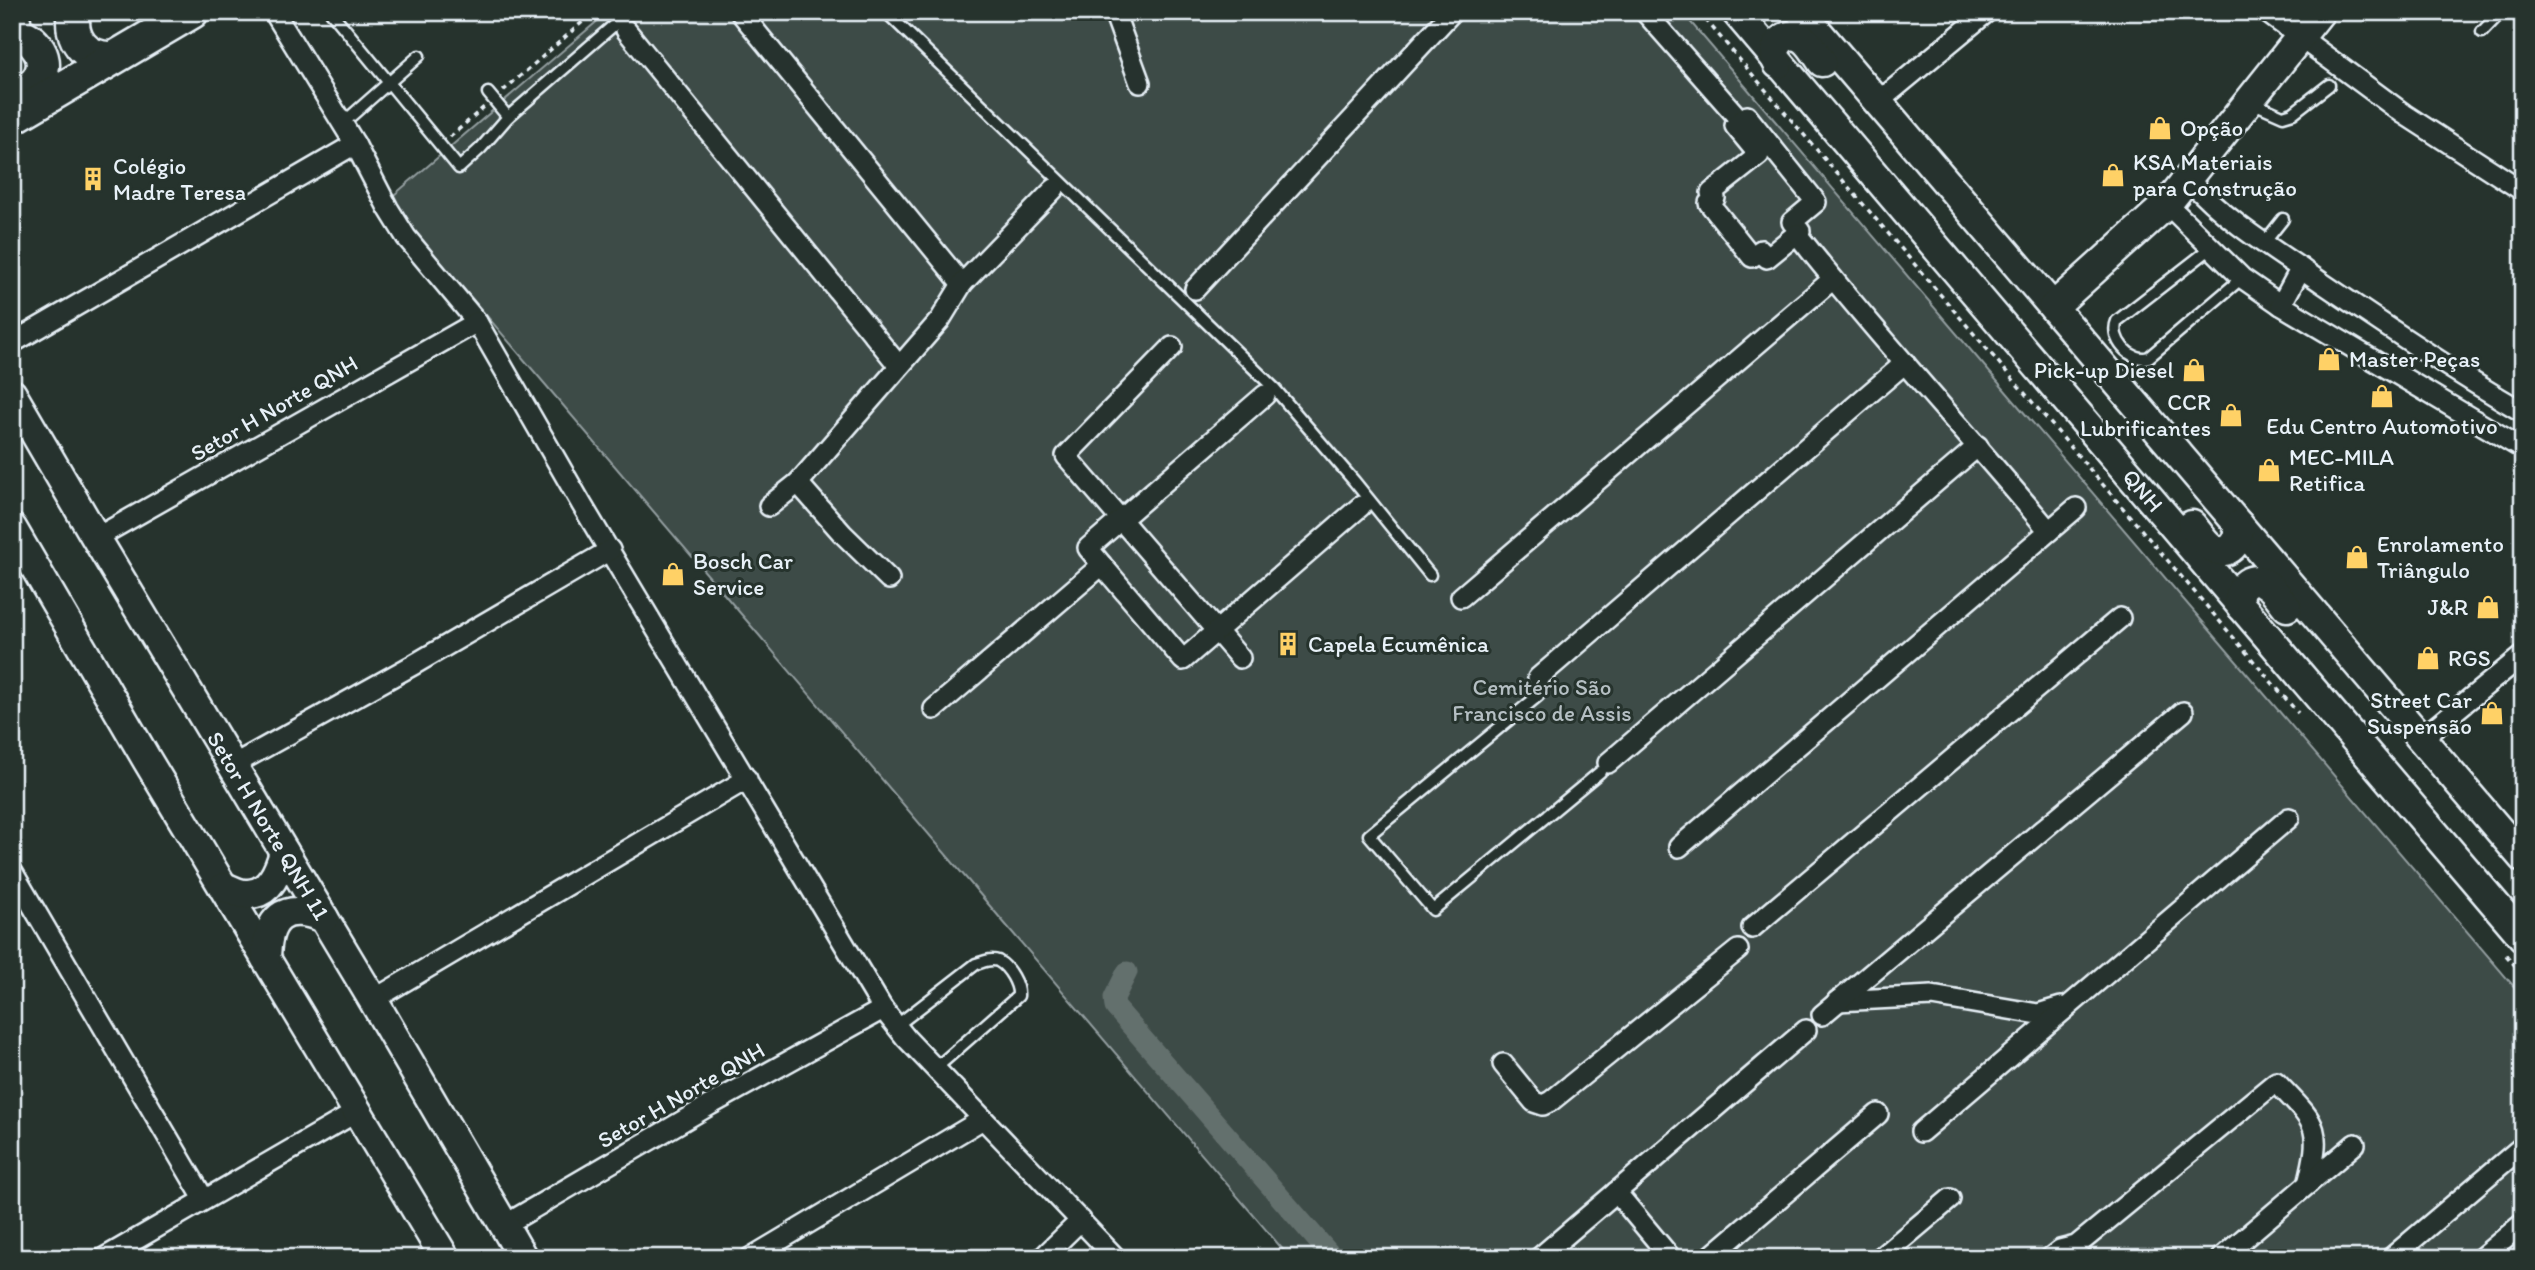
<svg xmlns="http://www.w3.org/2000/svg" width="2535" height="1270" viewBox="0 0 2535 1270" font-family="Itim,sans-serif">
<rect width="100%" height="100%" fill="#26332d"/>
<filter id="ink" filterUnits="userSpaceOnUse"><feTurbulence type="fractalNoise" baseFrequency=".0143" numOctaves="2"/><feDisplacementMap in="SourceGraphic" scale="14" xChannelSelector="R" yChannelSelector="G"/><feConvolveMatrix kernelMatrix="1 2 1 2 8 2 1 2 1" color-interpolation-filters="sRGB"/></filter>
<g filter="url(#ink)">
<path fill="#3e4b47" stroke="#939ea0" stroke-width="2" d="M 608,12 L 1682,12 L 2523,997 L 2523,1258 L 1290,1258 L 388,200 Z"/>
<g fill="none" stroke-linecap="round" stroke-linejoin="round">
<path stroke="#636f6d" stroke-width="21" d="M 1127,972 L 1114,998 L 1115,1007 L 1333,1258"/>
<g stroke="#e8f1f8" stroke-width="15">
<g id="lane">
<path d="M 331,12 L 459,168 L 481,148 L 508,117 L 629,12"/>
<path d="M 886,12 L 1274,388 L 1354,481 L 1430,575"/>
<path d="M 12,15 L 25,19"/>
<path d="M 2482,32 L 2501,12"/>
<path d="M 488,93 L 508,117"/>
<path d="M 2251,102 L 2283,116 L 2293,113 L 2329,85"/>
<path d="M 342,124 L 419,56"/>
<path d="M 2264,243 L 2283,219"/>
<path d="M 2211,248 L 2117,321 C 2109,339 2131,363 2149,357 L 2242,278"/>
<path d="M 1538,696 L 1369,835 L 1433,910 L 1600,772"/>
<path d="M 896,1026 L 976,964 C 983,962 991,958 998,961 C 1009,967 1019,985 1018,996 L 936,1068"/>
</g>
</g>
<g stroke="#e8f1f8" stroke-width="24">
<g id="street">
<path d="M 274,12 L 355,144 L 388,208 L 406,237 L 477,322 L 582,505 L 883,1009 L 906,1038 L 1116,1258"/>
<path d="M 740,12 L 962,284"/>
<path d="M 1114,12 L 1140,83"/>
<path d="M 1645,12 L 1741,121"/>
<path d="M 2266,12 L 2404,114 L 2523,191"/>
<path d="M 626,30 L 899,366"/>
<path d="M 1878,102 L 1987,12"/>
<path d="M 1747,116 L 1816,202 L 1792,222 L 1800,231 L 1767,258 L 1761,250 L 1752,257 L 1709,203 L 1715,198 L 1711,193 L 1759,155 L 1735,126 Z"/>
<path d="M 2189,180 C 2225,220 2271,248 2315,278 C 2383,324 2452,371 2523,412"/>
<path d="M 2167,204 L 2242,278 L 2281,305 L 2523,449"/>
<path d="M 1797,234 C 1877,336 1966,431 2049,531"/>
<path d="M 1195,289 L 1452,12"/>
<path d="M 2281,305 L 2301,268"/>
<path d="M 12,343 L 355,144"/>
<path d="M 1172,347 L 1066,456 L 1240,658"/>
<path d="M 798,483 L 842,533 L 889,579"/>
<path d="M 769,506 L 798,483 L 940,320 L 962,284 L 1054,189"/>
<path d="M 96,538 L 477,322"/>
<path d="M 1102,565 L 1183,660 L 1361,506"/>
<path d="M 1461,597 L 1833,279"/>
<path d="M 1538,678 L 1905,363"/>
<path d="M 934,709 L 1102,565 L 1088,548 L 1265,395"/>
<path d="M 2422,738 L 2523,655"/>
<path d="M 1608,763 L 1978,446"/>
<path d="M 233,765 L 413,665 L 610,550"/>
<path d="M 1679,847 L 2076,508"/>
<path d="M 12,871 L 204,1199"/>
<path d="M 1752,928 L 2120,618"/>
<path d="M 373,1000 L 747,779"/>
<path d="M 1837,1001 L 1932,996 L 2038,1014 L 2061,1007"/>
<path d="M 1822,1015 L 2183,712"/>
<path d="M 1503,1064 L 1534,1102 L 1543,1105 L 1551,1101 L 1738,950"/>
<path d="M 1921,1132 L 2289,818"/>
<path d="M 1616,1192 L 1671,1258"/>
<path d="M 503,1226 L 710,1105 L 883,1009"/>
<path d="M 104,1258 L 358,1111"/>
<path d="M 750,1258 L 983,1119"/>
<path d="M 1042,1258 L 1081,1220"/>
<path d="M 1539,1258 L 1806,1030"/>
<path d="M 1709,1258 L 1878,1114"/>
<path d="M 1880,1258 L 1950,1199"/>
<path d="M 2050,1258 L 2060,1250 L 2076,1246 L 2276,1082 C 2316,1124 2323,1125 2308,1184"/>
<path d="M 2221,1258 L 2355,1144"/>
<path d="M 2391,1258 L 2523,1146"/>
<path d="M 2481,1258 L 2523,1223"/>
</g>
</g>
<g stroke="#e8f1f8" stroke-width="33">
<g id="secondary">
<path id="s1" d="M 1736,12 L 2523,937"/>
<path d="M 1801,12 L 2523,858"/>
<path d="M 1778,64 C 1768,47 1787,27 1804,39 C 1811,44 1817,55 1822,62"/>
<path d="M 2053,307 L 2167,204 L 2320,12"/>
<path id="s2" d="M 12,394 L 96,538 L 373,1000 L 523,1258"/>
<path d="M 2192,525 C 2198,532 2204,542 2211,547 C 2228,560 2241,541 2239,525"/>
<path d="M 12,528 L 147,760 L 445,1258"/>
<path d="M 2241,606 C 2236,592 2246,575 2262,582 C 2272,585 2280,599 2287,607"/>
<path d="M 224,887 C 230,889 238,894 245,894 C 269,896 279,871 284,852"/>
<path d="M 266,959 C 267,918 283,902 324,918"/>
</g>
</g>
<g stroke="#e8f1f8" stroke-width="37">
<g id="primary">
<path d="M 74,12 C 69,39 85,59 112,58"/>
<path d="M 12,32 C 34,35 54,61 36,82 C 30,88 19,92 12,96"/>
<path d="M 12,118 L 192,12"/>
</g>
</g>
<g stroke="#e8f1f8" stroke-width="3.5" stroke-dasharray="5 5" stroke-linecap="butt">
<path d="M 1699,12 L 2298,713"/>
<path d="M 503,91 L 594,12"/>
<path d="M 450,137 L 484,107"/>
<path d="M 2506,955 L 2523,975"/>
</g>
<use href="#lane" stroke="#26332d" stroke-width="10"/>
<use href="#street" stroke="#26332d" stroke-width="19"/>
<use href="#secondary" stroke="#26332d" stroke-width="28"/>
<use href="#primary" stroke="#26332d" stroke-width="32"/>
</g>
</g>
<defs>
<g id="shop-bare" transform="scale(1.89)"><path d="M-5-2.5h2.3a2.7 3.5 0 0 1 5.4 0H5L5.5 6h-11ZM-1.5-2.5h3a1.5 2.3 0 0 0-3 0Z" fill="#ffd166" stroke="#26332d" stroke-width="2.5" paint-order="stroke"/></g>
<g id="building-bare" transform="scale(1.89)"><path d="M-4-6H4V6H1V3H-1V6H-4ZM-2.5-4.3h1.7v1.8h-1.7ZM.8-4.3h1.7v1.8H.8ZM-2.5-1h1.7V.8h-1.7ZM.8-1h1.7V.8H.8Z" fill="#ffd166" stroke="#26332d" stroke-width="2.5" paint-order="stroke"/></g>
</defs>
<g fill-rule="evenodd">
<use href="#shop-bare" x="2160" y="128"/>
<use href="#shop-bare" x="2113" y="175"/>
<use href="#building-bare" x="93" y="179"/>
<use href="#shop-bare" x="2329" y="359"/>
<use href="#shop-bare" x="2194" y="370"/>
<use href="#shop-bare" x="2382" y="396"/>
<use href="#shop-bare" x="2231" y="415"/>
<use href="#shop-bare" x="2269" y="470"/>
<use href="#shop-bare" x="2357" y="557"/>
<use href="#shop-bare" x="673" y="574"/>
<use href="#shop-bare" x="2488" y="607"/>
<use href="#building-bare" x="1288" y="644"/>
<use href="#shop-bare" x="2428" y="658"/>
<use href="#shop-bare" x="2492" y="713"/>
</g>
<g text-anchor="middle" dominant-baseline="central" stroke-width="6" stroke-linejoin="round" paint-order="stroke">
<g font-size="23" fill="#e8f1f8" stroke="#26332d" text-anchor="start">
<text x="2180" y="128">Opção</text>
<text x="2133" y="162">KSA Materiais<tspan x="2133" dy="26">para Construção</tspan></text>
<text x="113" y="166">Colégio<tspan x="113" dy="26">Madre Teresa</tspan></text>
<text x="2349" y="359">Master Peças</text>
<text x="2174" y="370" text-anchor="end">Pick-up Diesel</text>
<text x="2211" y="402" text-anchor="end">CCR<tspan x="2211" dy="26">Lubrificantes</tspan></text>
<text x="2382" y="426" text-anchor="middle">Edu Centro Automotivo</text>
<text x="2289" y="457">MEC-MILA<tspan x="2289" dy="26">Retifica</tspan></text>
<text x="2377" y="544">Enrolamento<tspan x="2377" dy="26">Triângulo</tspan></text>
<text x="693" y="561">Bosch Car<tspan x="693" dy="26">Service</tspan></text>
<text x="2468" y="607" text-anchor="end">J&amp;R</text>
<text x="1308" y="644">Capela Ecumênica</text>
<text x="2448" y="658">RGS</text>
<text x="2472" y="700" text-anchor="end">Street Car<tspan x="2472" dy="26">Suspensão</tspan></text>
</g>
<g font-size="23" fill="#e8f1f8" stroke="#26332d">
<text transform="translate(274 408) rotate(-30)">Setor H Norte QNH</text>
<text stroke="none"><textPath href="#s1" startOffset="628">QNH</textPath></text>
<text stroke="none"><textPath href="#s2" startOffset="502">Setor H Norte QNH 11</textPath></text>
<text transform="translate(681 1095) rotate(-30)">Setor H Norte QNH</text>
</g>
<g font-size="23" fill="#b5bfc3" stroke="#26332d">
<text x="1542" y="687">Cemitério São<tspan x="1542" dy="26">Francisco de Assis</tspan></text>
</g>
</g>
<rect width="2535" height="1270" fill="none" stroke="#26332d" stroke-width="42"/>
<rect x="21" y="21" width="2493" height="1228" fill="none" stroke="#e8f1f8" stroke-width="2.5" filter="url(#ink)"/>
</svg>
